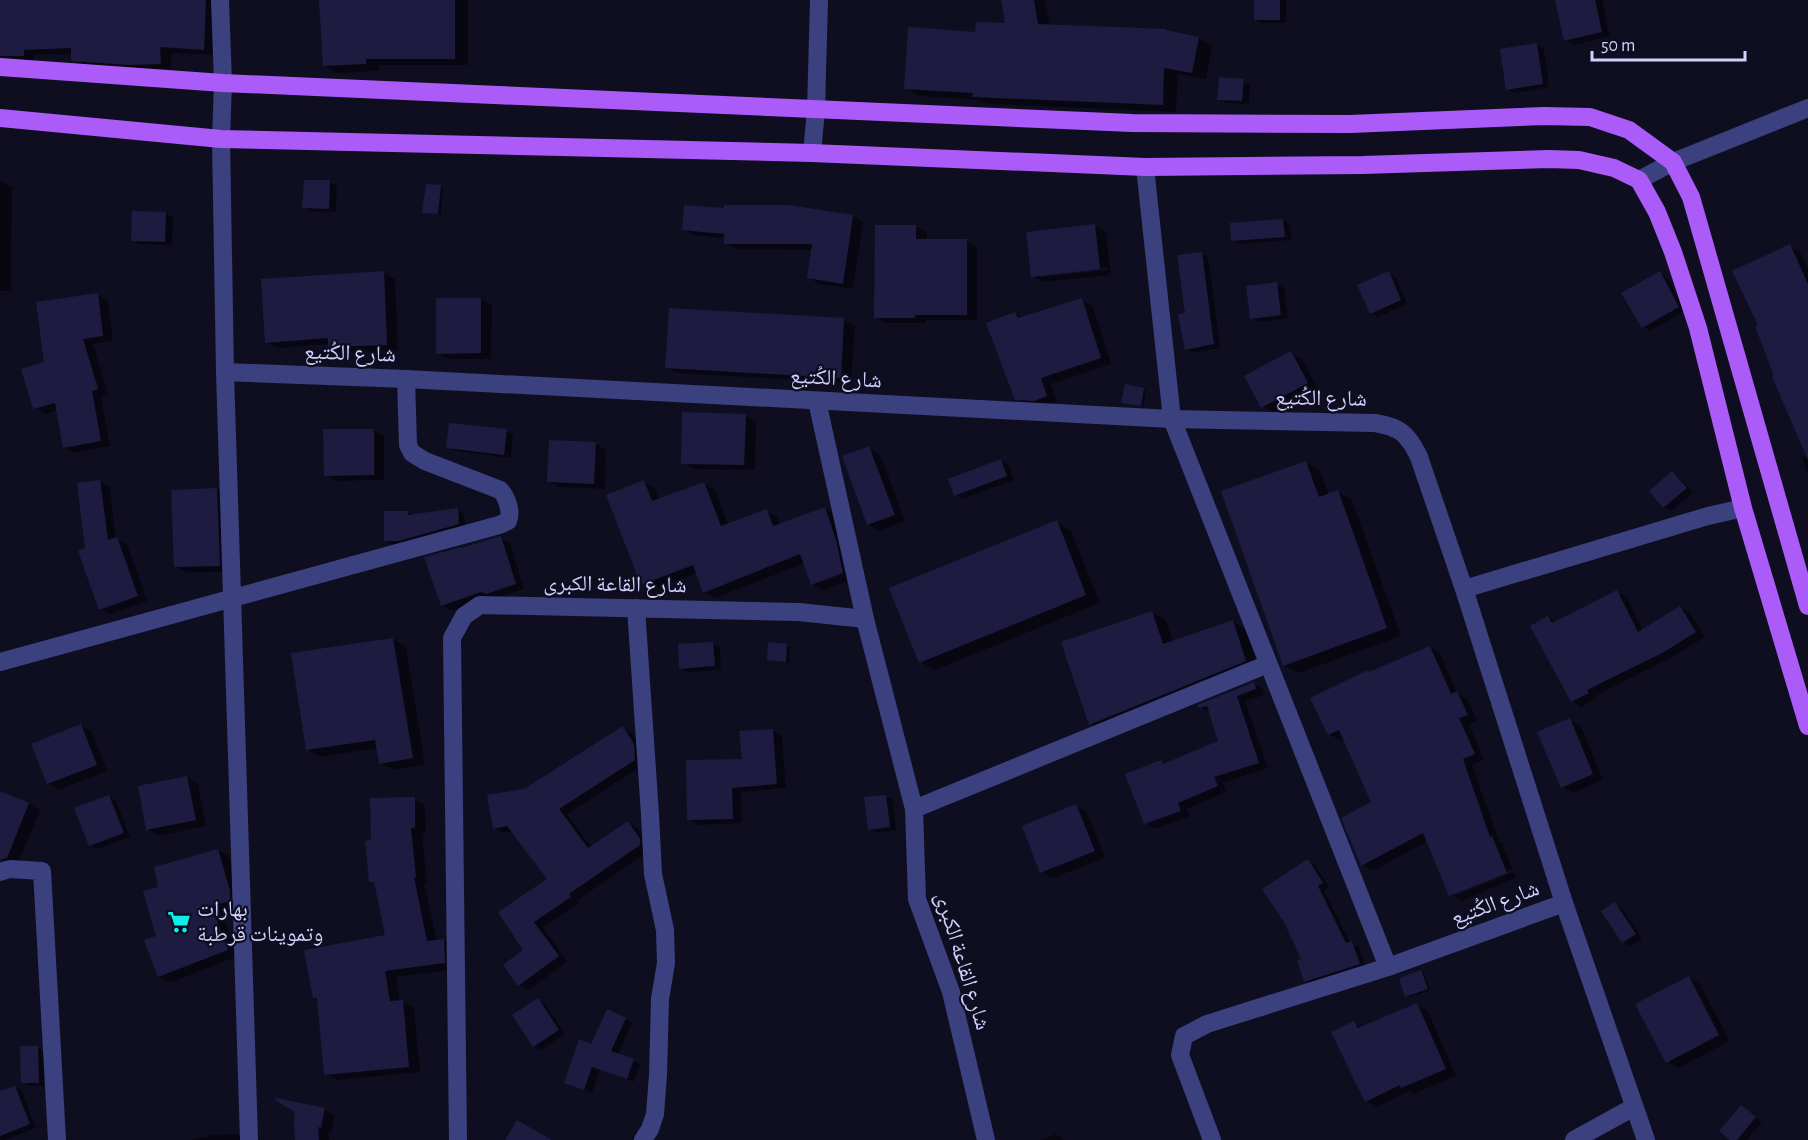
<svg xmlns="http://www.w3.org/2000/svg" width="1808" height="1140" viewBox="0 0 1808 1140" font-family="'Alegreya Sans','Noto Naskh Arabic',sans-serif">
<rect width="100%" height="100%" fill="#0f0e21"/>
<g fill="#0007" fill-rule="evenodd">
<path d="M 0,0 L 217,0 L 214,55 L 171,53 L 171,69 L 139,70 L 83,66 L 73,60 L 73,54 L 34,55 L 34,61 L 0,61 Z"/>
<path d="M 321,0 L 468,0 L 468,65 L 378,65 L 379,71 L 337,73 L 324,65 Z"/>
<path d="M 1002,0 L 1045,0 L 1050,26 L 1198,38 L 1212,46 L 1206,79 L 1178,74 L 1176,112 L 987,104 L 979,100 L 919,96 L 905,88 L 977,34 L 1007,24 Z"/>
<path d="M 1255,0 L 1286,0 L 1286,23 L 1262,23 L 1255,19 Z"/>
<path d="M 1556,0 L 1602,0 L 1610,36 L 1574,45 L 1566,40 Z"/>
<path d="M 1537,45 L 1544,49 L 1549,87 L 1515,93 L 1507,89 Z"/>
<path d="M 1243,81 L 1250,85 L 1249,104 L 1226,103 L 1219,99 Z"/>
<path d="M 0,180 L 12,187 L 11,291 L 0,291 Z"/>
<path d="M 330,182 L 337,186 L 336,212 L 311,211 L 304,207 Z"/>
<path d="M 440,186 L 443,188 L 441,215 L 427,213 L 424,212 Z"/>
<path d="M 789,206 L 853,216 L 863,222 L 853,289 L 819,284 L 809,278 L 813,250 L 736,249 L 725,243 L 725,238 L 694,235 L 683,229 L 726,209 Z"/>
<path d="M 134,212 L 166,213 L 173,217 L 172,245 L 140,244 L 133,240 Z"/>
<path d="M 1283,220 L 1290,225 L 1291,240 L 1240,244 L 1233,240 Z"/>
<path d="M 1095,225 L 1106,232 L 1111,275 L 1043,282 L 1032,276 ZM 1108,267 L 1108,270 L 1040,277 L 1040,274 Z"/>
<path d="M 916,226 L 927,233 L 927,241 L 966,241 L 977,247 L 977,320 L 926,320 L 926,323 L 886,323 L 875,317 Z"/>
<path d="M 1789,246 L 1800,252 L 1808,269 L 1808,476 L 1802,457 L 1808,455 L 1776,377 L 1760,326 Z"/>
<path d="M 1201,253 L 1208,257 L 1220,348 L 1193,353 L 1186,349 L 1187,314 Z"/>
<path d="M 384,273 L 395,279 L 398,350 L 340,353 L 329,346 L 329,344 L 277,348 L 266,342 Z"/>
<path d="M 1388,273 L 1396,277 L 1407,304 L 1378,317 L 1371,313 Z"/>
<path d="M 1660,273 L 1667,277 L 1685,311 L 1650,331 L 1643,327 Z"/>
<path d="M 1277,284 L 1284,288 L 1288,318 L 1259,322 L 1252,318 Z"/>
<path d="M 98,295 L 108,301 L 113,341 L 93,344 L 108,395 L 101,397 L 110,446 L 74,453 L 64,447 L 58,410 L 45,414 L 35,408 Z"/>
<path d="M 481,299 L 492,306 L 491,359 L 448,359 L 437,353 Z"/>
<path d="M 1082,300 L 1093,306 L 1111,364 L 1051,384 L 1057,402 L 1046,406 L 1027,405 L 1016,398 L 1015,313 L 1024,318 Z"/>
<path d="M 844,320 L 855,326 L 851,383 L 677,373 L 666,367 Z"/>
<path d="M 1291,353 L 1302,359 L 1318,389 L 1273,413 L 1262,406 Z"/>
<path d="M 1144,389 L 1146,391 L 1144,407 L 1123,402 Z"/>
<path d="M 745,415 L 756,422 L 755,470 L 693,469 L 683,463 Z"/>
<path d="M 373,430 L 384,436 L 384,480 L 336,481 L 325,475 Z"/>
<path d="M 506,431 L 513,435 L 511,458 L 455,451 L 448,447 Z"/>
<path d="M 596,444 L 606,450 L 605,489 L 559,487 L 548,481 Z"/>
<path d="M 869,448 L 880,454 L 905,521 L 879,531 L 868,524 Z"/>
<path d="M 1001,460 L 1008,464 L 1014,480 L 962,499 L 955,495 Z"/>
<path d="M 1306,462 L 1320,471 L 1329,495 L 1338,492 L 1352,500 L 1401,636 L 1299,673 L 1284,665 Z"/>
<path d="M 1672,473 L 1679,477 L 1693,493 L 1671,511 L 1664,507 L 1651,491 Z"/>
<path d="M 100,482 L 110,487 L 116,539 L 127,544 L 147,601 L 110,614 L 100,609 L 86,549 Z"/>
<path d="M 644,482 L 655,488 L 659,500 L 704,484 L 715,490 L 728,525 L 766,510 L 777,517 L 780,525 L 825,509 L 836,515 L 854,579 L 823,590 L 812,584 L 805,563 L 715,598 L 704,592 L 697,573 L 653,590 L 642,584 Z"/>
<path d="M 217,489 L 228,495 L 230,571 L 187,573 L 176,566 Z"/>
<path d="M 457,510 L 464,514 L 466,528 L 407,544 L 392,544 L 385,540 L 408,512 L 414,516 Z"/>
<path d="M 1056,522 L 1071,531 L 1100,603 L 935,670 L 920,662 Z"/>
<path d="M 501,538 L 510,543 L 524,589 L 496,598 L 492,597 L 452,611 L 442,605 Z"/>
<path d="M 1617,592 L 1627,598 L 1643,631 L 1680,607 L 1690,613 L 1705,637 L 1674,656 L 1596,696 L 1597,698 L 1581,707 L 1572,701 L 1548,617 L 1557,623 Z"/>
<path d="M 1152,612 L 1166,620 L 1173,642 L 1233,621 L 1246,629 L 1259,668 L 1104,732 L 1091,724 Z"/>
<path d="M 393,639 L 406,647 L 425,765 L 393,770 L 380,763 L 378,748 L 320,757 L 307,749 Z"/>
<path d="M 713,644 L 720,648 L 721,670 L 688,672 L 681,668 Z"/>
<path d="M 770,644 L 790,647 L 789,663 L 768,660 Z"/>
<path d="M 1430,647 L 1440,653 L 1457,693 L 1467,699 L 1477,720 L 1469,724 L 1484,760 L 1472,765 L 1499,841 L 1502,843 L 1512,869 L 1455,892 L 1455,896 L 1514,872 L 1516,878 L 1461,901 L 1451,895 L 1428,841 L 1373,871 L 1363,865 L 1373,803 L 1344,737 L 1339,740 L 1329,734 L 1370,673 Z"/>
<path d="M 1253,684 L 1263,689 L 1265,695 L 1245,701 L 1268,768 L 1223,783 L 1226,792 L 1187,809 L 1190,816 L 1155,829 L 1146,823 L 1161,762 L 1166,765 L 1220,742 L 1210,713 L 1200,707 Z"/>
<path d="M 1570,720 L 1581,726 L 1603,780 L 1573,793 L 1562,787 Z"/>
<path d="M 81,726 L 92,732 L 107,771 L 59,790 L 48,783 Z"/>
<path d="M 623,728 L 632,733 L 643,750 L 644,765 L 567,814 L 592,848 L 628,823 L 637,828 L 649,846 L 649,851 L 578,900 L 580,903 L 543,927 L 567,962 L 529,990 L 519,985 L 525,951 L 500,912 L 549,879 L 513,832 L 503,833 L 494,828 L 524,791 Z"/>
<path d="M 773,730 L 782,736 L 786,788 L 741,792 L 742,823 L 698,825 L 689,819 Z"/>
<path d="M 187,777 L 198,784 L 206,826 L 159,836 L 148,829 Z"/>
<path d="M 0,793 L 29,804 L 40,810 L 18,864 L 15,865 L 0,859 Z"/>
<path d="M 109,796 L 116,801 L 130,837 L 97,849 L 90,845 Z"/>
<path d="M 885,796 L 893,800 L 896,830 L 877,833 L 870,829 Z"/>
<path d="M 414,799 L 425,805 L 426,833 L 422,834 L 427,883 L 424,883 L 437,941 L 444,940 L 455,947 L 456,969 L 396,977 L 400,1002 L 403,1001 L 414,1008 L 420,1072 L 337,1080 L 325,1074 L 319,1000 L 314,998 L 387,937 L 376,884 L 371,881 L 372,842 Z"/>
<path d="M 1076,806 L 1087,812 L 1105,858 L 1053,878 L 1042,872 Z"/>
<path d="M 218,850 L 229,856 L 241,898 L 241,906 L 221,912 L 238,956 L 170,983 L 159,976 L 158,937 L 159,888 Z"/>
<path d="M 1308,861 L 1315,865 L 1329,887 L 1324,891 L 1350,943 L 1359,947 L 1366,968 L 1313,985 L 1306,981 L 1304,960 Z"/>
<path d="M 1615,904 L 1622,908 L 1642,939 L 1630,946 L 1623,942 Z"/>
<path d="M 1421,972 L 1424,974 L 1430,990 L 1410,997 L 1407,996 Z"/>
<path d="M 1689,977 L 1700,984 L 1730,1041 L 1678,1068 L 1667,1062 Z"/>
<path d="M 538,1000 L 545,1004 L 565,1034 L 541,1050 L 534,1046 Z"/>
<path d="M 1417,1004 L 1428,1011 L 1456,1076 L 1413,1094 L 1409,1091 L 1377,1107 L 1366,1101 L 1354,1023 L 1363,1028 Z"/>
<path d="M 625,1019 L 632,1023 L 618,1055 L 640,1064 L 634,1082 L 600,1069 L 592,1093 L 566,1082 L 592,1045 Z"/>
<path d="M 37,1047 L 44,1052 L 45,1086 L 29,1086 L 22,1082 Z"/>
<path d="M 15,1087 L 22,1091 L 36,1128 L 5,1140 L 0,1140 L 0,1093 Z"/>
<path d="M 277,1099 L 325,1110 L 335,1116 L 331,1133 L 328,1131 L 329,1140 L 296,1140 L 297,1111 Z"/>
<path d="M 1741,1107 L 1762,1122 L 1747,1140 L 1732,1140 Z"/>
<path d="M 237,1134 L 244,1140 L 191,1140 L 212,1135 Z"/>
<path d="M 1056,1134 L 1064,1140 L 1042,1140 Z"/>
</g>
<g fill="#1e1b41">
<path d="M 0,0 L 206,0 L 204,50 L 160,47 L 161,64 L 128,65 L 71,61 L 71,48 L 24,50 L 24,56 L 0,56 Z"/>
<path d="M 319,0 L 455,0 L 455,59 L 366,59 L 366,64 L 323,66 Z"/>
<path d="M 1001,0 L 1034,0 L 1038,24 L 1166,29 L 1166,30 L 1199,37 L 1192,73 L 1164,68 L 1163,105 L 972,97 L 973,93 L 904,89 L 908,27 L 975,32 L 976,22 L 1005,23 Z"/>
<rect x="1254" y="0" width="26" height="20"/>
<path d="M 1555,0 L 1595,0 L 1602,32 L 1564,41 Z"/>
<path d="M 1537,43 L 1543,84 L 1506,90 L 1500,49 Z"/>
<path d="M 1219,77 L 1244,79 L 1242,101 L 1217,100 Z"/>
<path d="M 304,180 L 330,180 L 329,209 L 302,208 Z"/>
<path d="M 426,184 L 441,185 L 438,214 L 422,213 Z"/>
<path d="M 684,205 L 724,208 L 724,205 L 789,205 L 853,215 L 843,284 L 807,278 L 812,244 L 724,244 L 724,234 L 682,230 Z"/>
<path d="M 132,211 L 166,212 L 165,242 L 131,241 Z"/>
<path d="M 1283,219 L 1285,237 L 1231,241 L 1230,223 Z"/>
<path d="M 1095,224 L 1100,269 L 1031,277 L 1026,232 Z"/>
<path d="M 875,225 L 916,225 L 916,239 L 967,239 L 967,315 L 915,315 L 915,318 L 874,318 Z"/>
<path d="M 1790,244 L 1808,284 L 1808,460 L 1772,377 L 1774,376 L 1755,326 L 1758,325 L 1732,271 Z"/>
<path d="M 1202,252 L 1214,344 L 1185,350 L 1178,314 L 1185,313 L 1177,255 Z"/>
<path d="M 384,271 L 387,345 L 328,347 L 328,338 L 265,343 L 261,279 Z"/>
<path d="M 1389,271 L 1401,300 L 1370,314 L 1357,285 Z"/>
<path d="M 1660,271 L 1679,307 L 1642,328 L 1621,293 Z"/>
<path d="M 1277,282 L 1281,315 L 1250,319 L 1246,286 Z"/>
<path d="M 98,293 L 103,336 L 83,339 L 98,389 L 92,391 L 101,441 L 63,448 L 55,403 L 33,409 L 21,369 L 44,362 L 36,302 Z"/>
<path d="M 436,298 L 481,298 L 481,353 L 436,354 Z"/>
<path d="M 1082,298 L 1101,358 L 1041,378 L 1047,396 L 1034,401 L 1015,400 L 986,323 L 1015,312 L 1018,318 Z"/>
<path d="M 669,308 L 844,318 L 841,378 L 665,368 Z"/>
<path d="M 1291,351 L 1308,383 L 1261,408 L 1244,376 Z"/>
<path d="M 1125,384 L 1144,388 L 1141,406 L 1121,403 Z"/>
<path d="M 682,412 L 746,414 L 744,465 L 681,464 Z"/>
<path d="M 449,423 L 507,429 L 504,455 L 446,448 Z"/>
<path d="M 323,429 L 374,429 L 374,475 L 324,476 Z"/>
<path d="M 549,440 L 596,442 L 594,484 L 547,482 Z"/>
<path d="M 869,446 L 895,515 L 867,525 L 842,456 Z"/>
<path d="M 1001,459 L 1007,476 L 954,496 L 948,479 Z"/>
<path d="M 1306,461 L 1319,497 L 1338,490 L 1387,628 L 1283,666 L 1221,491 Z"/>
<path d="M 1672,471 L 1687,488 L 1663,508 L 1649,491 Z"/>
<path d="M 100,480 L 108,540 L 117,537 L 138,596 L 99,610 L 78,551 L 85,548 L 77,483 Z"/>
<path d="M 644,480 L 652,501 L 704,482 L 721,526 L 767,509 L 773,526 L 825,507 L 836,540 L 843,573 L 811,585 L 800,554 L 703,593 L 693,565 L 641,585 L 606,495 Z"/>
<path d="M 217,488 L 220,566 L 174,567 L 171,490 Z"/>
<path d="M 458,508 L 459,524 L 399,541 L 384,541 L 384,511 L 408,511 L 408,515 Z"/>
<path d="M 1057,520 L 1086,595 L 919,663 L 889,588 Z"/>
<path d="M 501,536 L 516,584 L 486,594 L 481,592 L 441,606 L 424,557 L 462,547 L 462,548 Z"/>
<path d="M 1617,590 L 1638,632 L 1680,606 L 1696,632 L 1664,652 L 1587,690 L 1589,693 L 1571,702 L 1530,626 L 1548,616 L 1552,623 Z"/>
<path d="M 1152,611 L 1163,644 L 1233,620 L 1246,661 L 1089,725 L 1061,642 Z"/>
<path d="M 393,638 L 413,758 L 379,764 L 375,740 L 306,750 L 291,653 Z"/>
<path d="M 713,642 L 715,666 L 679,669 L 678,644 Z"/>
<path d="M 768,642 L 787,644 L 786,662 L 767,660 Z"/>
<path d="M 1430,646 L 1451,694 L 1457,691 L 1468,715 L 1459,718 L 1475,754 L 1463,759 L 1490,837 L 1492,836 L 1507,873 L 1449,896 L 1423,833 L 1361,866 L 1341,818 L 1371,802 L 1339,730 L 1328,735 L 1310,698 L 1368,670 L 1369,672 Z"/>
<path d="M 1254,682 L 1256,689 L 1237,696 L 1259,763 L 1214,777 L 1218,786 L 1178,803 L 1181,811 L 1144,824 L 1125,774 L 1161,760 L 1163,764 L 1218,741 L 1207,706 L 1198,708 L 1197,705 Z"/>
<path d="M 1570,718 L 1593,774 L 1561,788 L 1537,732 Z"/>
<path d="M 81,724 L 97,765 L 47,784 L 31,744 Z"/>
<path d="M 623,726 L 634,744 L 635,760 L 559,809 L 588,848 L 628,821 L 640,839 L 640,845 L 569,894 L 571,897 L 534,922 L 559,956 L 518,986 L 503,965 L 523,950 L 498,912 L 547,879 L 507,826 L 493,829 L 487,795 L 524,789 Z"/>
<path d="M 773,729 L 777,784 L 732,788 L 733,819 L 687,820 L 686,760 L 742,759 L 739,731 Z"/>
<path d="M 187,776 L 196,820 L 146,830 L 138,786 Z"/>
<path d="M 0,791 L 29,803 L 7,858 L 0,860 Z"/>
<path d="M 109,795 L 124,833 L 89,846 L 74,808 Z"/>
<path d="M 886,795 L 890,827 L 868,830 L 864,797 Z"/>
<path d="M 415,797 L 415,828 L 411,828 L 416,877 L 414,877 L 427,941 L 444,939 L 445,963 L 385,971 L 390,1001 L 403,1000 L 409,1067 L 324,1075 L 317,998 L 313,998 L 304,950 L 385,935 L 374,882 L 369,882 L 365,841 L 371,840 L 370,798 Z"/>
<path d="M 1076,804 L 1095,851 L 1040,873 L 1022,826 Z"/>
<path d="M 218,849 L 230,891 L 230,901 L 211,906 L 228,950 L 158,977 L 144,940 L 156,936 L 143,891 L 158,887 L 154,867 Z"/>
<path d="M 1308,859 L 1323,883 L 1318,886 L 1346,943 L 1352,941 L 1360,964 L 1304,982 L 1297,960 L 1301,959 L 1284,922 L 1262,889 Z"/>
<path d="M 1615,902 L 1636,934 L 1622,943 L 1601,911 Z"/>
<path d="M 1421,970 L 1428,989 L 1405,997 L 1399,978 Z"/>
<path d="M 1689,976 L 1719,1035 L 1666,1063 L 1635,1004 Z"/>
<path d="M 538,998 L 559,1030 L 533,1047 L 512,1015 Z"/>
<path d="M 1417,1003 L 1446,1069 L 1401,1088 L 1400,1085 L 1365,1102 L 1331,1032 L 1354,1021 L 1358,1028 Z"/>
<path d="M 607,1009 L 626,1018 L 611,1051 L 634,1059 L 627,1079 L 592,1067 L 584,1090 L 564,1083 L 579,1039 L 591,1044 Z"/>
<path d="M 20,1046 L 38,1046 L 39,1083 L 21,1083 Z"/>
<path d="M 15,1086 L 30,1124 L 0,1136 L 0,1091 Z"/>
<path d="M 276,1098 L 325,1108 L 321,1128 L 318,1127 L 319,1140 L 295,1140 L 294,1120 L 295,1112 L 275,1100 Z"/>
<path d="M 1741,1105 L 1756,1117 L 1737,1140 L 1730,1140 L 1719,1131 Z"/>
<path d="M 517,1120 L 552,1140 L 505,1140 Z"/>
</g>
<g fill="none" stroke-linecap="round" stroke-linejoin="round">
<g stroke="#3b417e" stroke-width="18">
<path d="M 220,0 L 223,83 L 221,139 L 225,372 L 249,1140"/>
<path d="M 812,153 L 816,110 L 819,0"/>
<path d="M 1145,167 L 1172,419 L 1388,967"/>
<path d="M 1639,180 L 1673,162 L 1808,108"/>
<path d="M 225,372 L 406,379 L 1172,419 L 1375,423 C 1400,427 1408,434 1419,457 L 1464,589 L 1564,903 L 1388,967 L 1207,1024 L 1184,1036 L 1180,1055 L 1212,1140"/>
<path d="M 817,401 L 865,619 L 914,809 L 917,899 L 951,992 L 986,1140"/>
<path d="M 1464,589 L 1708,516 L 1743,508"/>
<path d="M 636,608 L 650,814 L 653,874 L 665,930 L 666,963 L 660,999 L 658,1075 L 655,1114 L 650,1129 L 643,1140"/>
<path d="M 0,662 L 499,525 L 508,521 C 512,512 507,497 500,490 L 425,461 L 412,453 L 408,445 L 406,379"/>
<path d="M 914,809 L 1268,664"/>
<path d="M 0,872 L 10,869 L 42,871 L 57,1140"/>
<path d="M 1564,903 L 1646,1140"/>
<path d="M 458,1140 L 452,638 L 464,616 L 480,605 L 799,612 L 865,619"/>
<path d="M 1574,1140 L 1634,1107"/>
</g>
<g stroke="#ab5cf8" stroke-width="18">
<path d="M 0,67 L 223,83 L 1132,123 L 1350,124 L 1544,116 L 1590,117 L 1629,130 L 1673,162 L 1691,197 L 1808,606"/>
<path d="M 0,118 L 221,139 L 812,153 L 1145,167 L 1363,165 L 1549,159 L 1579,160 L 1614,168 L 1639,180 L 1657,212 L 1673,252 L 1698,328 L 1743,508 L 1808,726"/>
</g>
</g>
<defs>
<g id="supermarket-bare" transform="scale(1.8)"><path d="M-6-5.5h2.5l.6 2H6L4.5 2H-2.5L-4.4-4H-6ZM-1.5 3.2a1.3 1.3 0 1 0 .1 0ZM3 3.2a1.3 1.3 0 1 0 .1 0Z" fill="#0aefeb" stroke="#0f0e21" stroke-width="2.5" paint-order="stroke"/></g>
</defs>
<g fill-rule="evenodd">
<use href="#supermarket-bare" x="179" y="922"/>
</g>
<g text-anchor="middle" dominant-baseline="central" stroke-width="4.5" stroke-linejoin="round" paint-order="stroke">
<g font-size="22" fill="#d0d0fd" stroke="#0f0e21">
<text transform="translate(350 353) rotate(2)">شارع الكُتيع</text>
<text transform="translate(836 378) rotate(3)">شارع الكُتيع</text>
<text transform="translate(1321 398) rotate(1)">شارع الكُتيع</text>
<text transform="translate(615 584) rotate(1)">شارع القاعة الكبرى</text>
<text transform="translate(1495 903) rotate(-20)">شارع الكُتيع</text>
<text transform="translate(963 961) rotate(73)">شارع القاعة الكبرى</text>
</g>
<g font-size="22" fill="#d0d0fd" stroke="#0f0e21" text-anchor="start">
<text x="197" y="909">بهارات<tspan x="197" dy="25">وتموينات قرطبة</tspan></text>
</g>
</g>
<path d="M1592 51v9h153v-9" fill="none" stroke="#d0d0fd" stroke-width="3"/>
<text x="1601" y="51" font-size="18" fill="#d0d0fd" stroke="#0f0e21" stroke-width="4.5" paint-order="stroke">50 m</text>
</svg>
